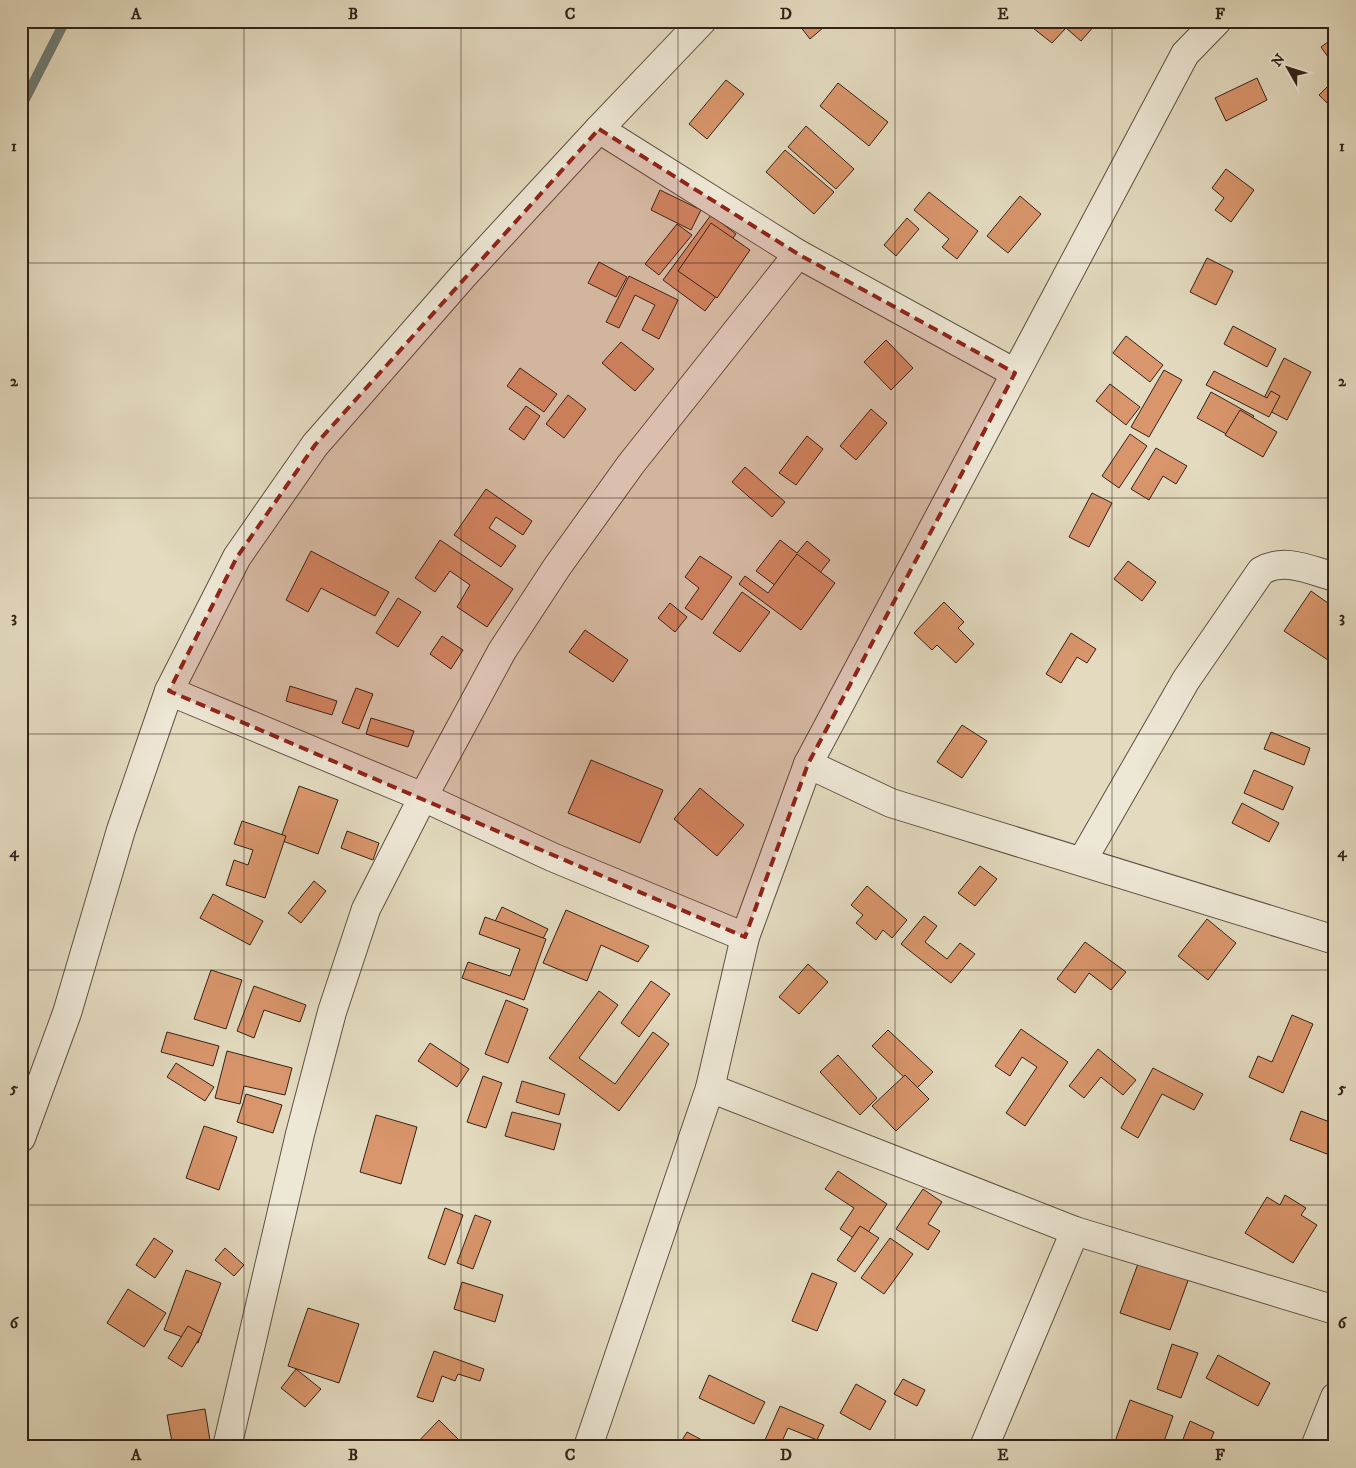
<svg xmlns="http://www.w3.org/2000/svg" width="1356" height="1468" viewBox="0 0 1356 1468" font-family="'IM FELL DW Pica',serif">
<rect width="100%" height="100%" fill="#e3dabf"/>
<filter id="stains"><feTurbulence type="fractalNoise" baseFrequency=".004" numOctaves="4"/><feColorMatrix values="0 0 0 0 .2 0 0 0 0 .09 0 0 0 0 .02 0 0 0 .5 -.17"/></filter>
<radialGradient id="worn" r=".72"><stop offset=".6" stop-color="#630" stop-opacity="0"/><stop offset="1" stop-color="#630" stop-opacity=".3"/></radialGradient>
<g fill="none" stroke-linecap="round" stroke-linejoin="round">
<path stroke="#6e7d76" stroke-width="10" d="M 21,107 L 65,21"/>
</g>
<g fill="#d9956b" stroke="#332218">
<path d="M 796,21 L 831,21 L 810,39 Z"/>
<path d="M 1039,21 L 1091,21 L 1095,25 L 1081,41 L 1066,28 L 1052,43 L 1033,28 Z"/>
<path d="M 1335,37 L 1335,67 L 1321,47 Z"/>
<path d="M 1257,78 L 1267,100 L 1226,121 L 1215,98 Z"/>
<path d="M 1335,79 L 1335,102 L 1331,107 L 1319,95 Z"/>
<path d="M 726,80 L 744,94 L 707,139 L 689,124 Z"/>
<path d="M 838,83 L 888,122 L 869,146 L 820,106 Z"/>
<path d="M 806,126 L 854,169 L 836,189 L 788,147 Z"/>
<path d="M 785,150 L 834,192 L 814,214 L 766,172 Z"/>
<path d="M 1226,169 L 1254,190 L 1231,222 L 1215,210 L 1224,198 L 1212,188 Z"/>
<path d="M 660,190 L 701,210 L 691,230 L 651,210 Z"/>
<path d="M 929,192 L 978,231 L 957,259 L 942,247 L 949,239 L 914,210 Z"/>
<path d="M 1020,196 L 1041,214 L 1008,253 L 987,236 Z"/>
<path d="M 711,215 L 736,234 L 702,280 L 719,292 L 705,311 L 663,280 Z"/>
<path d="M 907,218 L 919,229 L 896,256 L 884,245 Z"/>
<path d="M 711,223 L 750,250 L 717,298 L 678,271 Z"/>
<path d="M 677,224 L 692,235 L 659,275 L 645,264 Z"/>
<path d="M 1207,258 L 1233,271 L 1216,305 L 1190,292 Z"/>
<path d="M 599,262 L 627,277 L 616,297 L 588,283 Z"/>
<path d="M 629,276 L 678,300 L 659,339 L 642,330 L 655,305 L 635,295 L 619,328 L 606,322 Z"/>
<path d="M 1233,326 L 1276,349 L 1267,367 L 1224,344 Z"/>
<path d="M 1126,336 L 1163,365 L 1150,382 L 1113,353 Z"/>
<path d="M 886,340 L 913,368 L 891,390 L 864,362 Z"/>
<path d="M 621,342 L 654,369 L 635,391 L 602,363 Z"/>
<path d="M 1284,358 L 1311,372 L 1287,420 L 1260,406 Z"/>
<path d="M 520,368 L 557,394 L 544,412 L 507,386 Z"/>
<path d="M 1164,370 L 1182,380 L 1149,437 L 1131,427 Z"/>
<path d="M 1214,371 L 1267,398 L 1271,391 L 1280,396 L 1269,417 L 1206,385 Z"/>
<path d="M 1110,384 L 1140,407 L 1126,425 L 1096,401 Z"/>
<path d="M 1211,392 L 1254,416 L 1239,441 L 1197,418 Z"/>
<path d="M 568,395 L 586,409 L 564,438 L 546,424 Z"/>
<path d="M 526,406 L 540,416 L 524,440 L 509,429 Z"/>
<path d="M 871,409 L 887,423 L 856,460 L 840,446 Z"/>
<path d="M 1240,410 L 1277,432 L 1263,457 L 1225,435 Z"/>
<path d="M 1130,434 L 1147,446 L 1119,488 L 1102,476 Z"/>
<path d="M 807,436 L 823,449 L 796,485 L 779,473 Z"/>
<path d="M 1156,448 L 1187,466 L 1176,484 L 1163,476 L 1149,500 L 1131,489 Z"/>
<path d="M 745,467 L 785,502 L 772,517 L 732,482 Z"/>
<path d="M 486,489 L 532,521 L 523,535 L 496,517 L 489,528 L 516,546 L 501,567 L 454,535 Z"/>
<path d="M 1092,493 L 1112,503 L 1089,547 L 1069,537 Z"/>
<path d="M 440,540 L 513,589 L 487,627 L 457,607 L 470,585 L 450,571 L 435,592 L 415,578 Z"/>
<path d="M 780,540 L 797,553 L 807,541 L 830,560 L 819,574 L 806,564 L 784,592 L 756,571 Z"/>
<path d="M 311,551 L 389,592 L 375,616 L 321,588 L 308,612 L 286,600 Z"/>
<path d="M 797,554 L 835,583 L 801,630 L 739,584 L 745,576 L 768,593 Z"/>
<path d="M 700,556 L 732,577 L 702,620 L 685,608 L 699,588 L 685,577 Z"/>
<path d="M 1128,561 L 1156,582 L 1142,601 L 1114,579 Z"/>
<path d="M 1311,591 L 1335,608 L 1335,649 L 1328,660 L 1284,631 Z"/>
<path d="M 742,592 L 770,612 L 740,652 L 713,633 Z"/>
<path d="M 398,598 L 421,612 L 398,647 L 376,633 Z"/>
<path d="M 944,602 L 964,622 L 958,628 L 974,644 L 956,663 L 937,645 L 932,650 L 914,633 Z"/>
<path d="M 670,603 L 687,617 L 675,632 L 658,618 Z"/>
<path d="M 585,630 L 628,660 L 613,682 L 569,652 Z"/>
<path d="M 1071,633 L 1096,649 L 1087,663 L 1077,657 L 1061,683 L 1046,674 Z"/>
<path d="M 442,636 L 463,650 L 451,669 L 430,654 Z"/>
<path d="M 290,686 L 337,701 L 332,715 L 286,701 Z"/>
<path d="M 356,688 L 373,694 L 359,729 L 342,723 Z"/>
<path d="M 371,718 L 414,731 L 408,747 L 366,734 Z"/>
<path d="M 962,725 L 987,741 L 962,778 L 937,762 Z"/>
<path d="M 1271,732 L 1310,748 L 1304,765 L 1264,749 Z"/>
<path d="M 591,760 L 663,790 L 640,843 L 568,813 Z"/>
<path d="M 1254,770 L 1293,787 L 1283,810 L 1244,793 Z"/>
<path d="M 299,786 L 338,800 L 318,854 L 280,840 Z"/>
<path d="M 700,788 L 744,825 L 717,856 L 674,819 Z"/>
<path d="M 1242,803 L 1279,823 L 1269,842 L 1232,823 Z"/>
<path d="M 242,821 L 286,836 L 265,898 L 226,885 L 234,860 L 248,865 L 253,850 L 234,844 Z"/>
<path d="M 347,831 L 379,843 L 373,860 L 341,848 Z"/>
<path d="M 980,866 L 997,879 L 975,906 L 958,893 Z"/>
<path d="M 314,881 L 326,891 L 301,923 L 288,913 Z"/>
<path d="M 867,886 L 907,920 L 892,938 L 883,930 L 876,940 L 856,923 L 863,915 L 851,905 Z"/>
<path d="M 213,894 L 263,921 L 250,945 L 200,918 Z"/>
<path d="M 502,907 L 548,929 L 534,956 L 489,934 Z"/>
<path d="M 566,910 L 649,946 L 638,962 L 601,945 L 587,981 L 543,963 Z"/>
<path d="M 924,916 L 937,926 L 925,942 L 947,959 L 960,943 L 975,954 L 951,983 L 901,944 Z"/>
<path d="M 485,917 L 546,939 L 524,1000 L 462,978 L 468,962 L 510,976 L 520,949 L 479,934 Z"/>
<path d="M 1207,919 L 1236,943 L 1208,980 L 1178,956 Z"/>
<path d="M 1085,942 L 1126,972 L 1111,990 L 1089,973 L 1075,993 L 1057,979 Z"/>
<path d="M 808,964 L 828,982 L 799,1014 L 779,997 Z"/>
<path d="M 211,970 L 242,980 L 226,1029 L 194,1019 Z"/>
<path d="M 651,981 L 670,994 L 639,1037 L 621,1023 Z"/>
<path d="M 254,986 L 306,1005 L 300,1022 L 264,1010 L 254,1038 L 237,1031 Z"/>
<path d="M 599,991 L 618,1005 L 579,1058 L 615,1084 L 653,1032 L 669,1044 L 619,1111 L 549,1058 Z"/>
<path d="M 506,1000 L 528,1009 L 508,1063 L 485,1054 Z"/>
<path d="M 1292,1015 L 1313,1024 L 1283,1093 L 1249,1077 L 1258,1056 L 1272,1062 Z"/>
<path d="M 1021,1029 L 1068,1062 L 1025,1126 L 1006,1113 L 1037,1067 L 1022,1057 L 1010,1076 L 995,1066 Z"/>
<path d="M 888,1030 L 933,1072 L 916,1089 L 872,1046 Z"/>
<path d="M 167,1032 L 219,1046 L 213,1066 L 161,1052 Z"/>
<path d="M 430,1043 L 469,1069 L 457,1087 L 418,1061 Z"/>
<path d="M 1098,1049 L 1136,1080 L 1123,1095 L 1101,1077 L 1084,1098 L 1069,1086 Z"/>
<path d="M 227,1051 L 292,1068 L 285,1095 L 244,1086 L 240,1104 L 215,1098 Z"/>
<path d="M 838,1055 L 877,1098 L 860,1115 L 820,1072 Z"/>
<path d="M 176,1063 L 214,1087 L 205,1101 L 167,1077 Z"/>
<path d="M 1153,1068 L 1203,1094 L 1194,1110 L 1162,1094 L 1138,1138 L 1121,1128 Z"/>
<path d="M 905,1075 L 929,1099 L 896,1131 L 872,1106 Z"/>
<path d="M 483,1076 L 502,1083 L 486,1128 L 467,1122 Z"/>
<path d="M 522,1081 L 565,1094 L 559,1115 L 516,1102 Z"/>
<path d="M 246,1094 L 282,1105 L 273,1133 L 237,1122 Z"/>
<path d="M 1301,1111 L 1335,1124 L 1335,1157 L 1290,1140 Z"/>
<path d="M 512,1112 L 561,1124 L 554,1150 L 505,1136 Z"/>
<path d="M 376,1115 L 417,1127 L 401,1184 L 360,1172 Z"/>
<path d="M 204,1126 L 237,1137 L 219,1190 L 186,1178 Z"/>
<path d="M 838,1171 L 887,1204 L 861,1243 L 840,1229 L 854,1208 L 825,1189 Z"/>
<path d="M 923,1189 L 942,1202 L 928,1224 L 940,1231 L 928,1250 L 896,1229 Z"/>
<path d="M 1285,1195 L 1306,1208 L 1301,1215 L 1317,1225 L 1293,1263 L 1245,1233 L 1267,1197 L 1280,1205 Z"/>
<path d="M 445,1208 L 463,1215 L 445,1265 L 428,1258 Z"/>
<path d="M 475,1215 L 491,1221 L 473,1269 L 457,1263 Z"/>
<path d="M 860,1226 L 879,1238 L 855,1272 L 837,1260 Z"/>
<path d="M 154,1238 L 173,1251 L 155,1278 L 136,1265 Z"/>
<path d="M 890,1238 L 913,1254 L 884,1294 L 861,1278 Z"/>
<path d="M 225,1248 L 244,1265 L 234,1276 L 215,1260 Z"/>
<path d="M 1139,1261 L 1189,1278 L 1170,1330 L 1120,1313 Z"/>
<path d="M 186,1270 L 221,1283 L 198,1343 L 164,1330 Z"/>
<path d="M 812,1273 L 837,1283 L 817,1331 L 792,1321 Z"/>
<path d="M 462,1282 L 503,1295 L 495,1322 L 454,1309 Z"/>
<path d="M 128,1289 L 166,1313 L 144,1347 L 107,1323 Z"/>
<path d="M 308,1308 L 359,1324 L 339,1383 L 288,1366 Z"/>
<path d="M 188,1326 L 202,1334 L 182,1367 L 168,1358 Z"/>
<path d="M 1172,1344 L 1198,1353 L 1181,1398 L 1157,1389 Z"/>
<path d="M 434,1351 L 484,1369 L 480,1381 L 458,1374 L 455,1381 L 442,1376 L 433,1402 L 417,1397 Z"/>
<path d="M 1218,1355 L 1270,1383 L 1258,1406 L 1206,1378 Z"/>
<path d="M 296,1369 L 321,1389 L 305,1407 L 281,1388 Z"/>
<path d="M 709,1375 L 765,1402 L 754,1424 L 699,1398 Z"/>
<path d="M 903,1379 L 925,1390 L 917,1406 L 894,1394 Z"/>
<path d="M 856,1384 L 886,1401 L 870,1430 L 840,1413 Z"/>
<path d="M 1130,1400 L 1173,1416 L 1162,1447 L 1113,1447 Z"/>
<path d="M 780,1406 L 824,1425 L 817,1440 L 788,1428 L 780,1446 L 765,1440 Z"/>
<path d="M 205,1409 L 211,1447 L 173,1447 L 167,1415 Z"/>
<path d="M 439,1420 L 460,1441 L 455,1447 L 413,1447 Z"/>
<path d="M 1190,1421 L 1214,1432 L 1208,1447 L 1180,1447 Z"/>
<path d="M 687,1432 L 715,1447 L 678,1447 Z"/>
</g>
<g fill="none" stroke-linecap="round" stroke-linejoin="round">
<g stroke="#5f5042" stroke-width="30">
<g id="minor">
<path d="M 599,129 L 798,254 L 1015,373"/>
<path d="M 169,691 L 423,797 L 552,857 L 745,937"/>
<path d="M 808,764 L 891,803 L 1335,940"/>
<path d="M 1082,861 L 1186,680 L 1261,571 C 1285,557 1309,570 1335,577"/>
<path d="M 710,1088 L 1075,1231 L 1335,1310"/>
<path d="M 21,1138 L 67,1013 L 121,830 L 169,691 L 237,557 L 315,445 L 463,276 L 599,129 L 702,21"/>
<path d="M 227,1447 L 300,1134 L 332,1012 L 366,909 L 423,797 L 502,651 L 557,567 L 631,464 L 798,254"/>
<path d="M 588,1447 L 710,1088 L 745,937 L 808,764 L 1185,54 L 1217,21"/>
<path d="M 984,1447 L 1075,1231"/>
<path d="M 1315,1447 L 1335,1397"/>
</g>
</g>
<use href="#minor" stroke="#ede7d5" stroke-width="28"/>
</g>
<path fill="#8f2418" fill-opacity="0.2" stroke="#8f2418" stroke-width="4" stroke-dasharray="10 6" stroke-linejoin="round" d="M 599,129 L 798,254 L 1015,373 L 808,764 L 745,937 L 169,691 L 237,557 L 315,445 Z"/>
<path fill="none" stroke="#332218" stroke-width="1" stroke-opacity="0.55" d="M 244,21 L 244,1447M 461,21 L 461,1447M 678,21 L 678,1447M 895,21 L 895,1447M 1112,21 L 1112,1447M 21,263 L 1335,263M 21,498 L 1335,498M 21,734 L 1335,734M 21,970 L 1335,970M 21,1205 L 1335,1205"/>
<rect width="1356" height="1468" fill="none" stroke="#e3dabf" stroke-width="55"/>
<g transform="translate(1288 68) rotate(309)" stroke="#ede7d5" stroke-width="4" paint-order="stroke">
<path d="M0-4L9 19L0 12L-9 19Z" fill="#332218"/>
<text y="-8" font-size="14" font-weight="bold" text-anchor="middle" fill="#332218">N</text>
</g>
<rect x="28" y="28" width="1300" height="1412" fill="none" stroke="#332218" stroke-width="2"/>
<g font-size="16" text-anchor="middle" font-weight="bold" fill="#332218">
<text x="136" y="19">A</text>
<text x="353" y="19">B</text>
<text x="570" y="19">C</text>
<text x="786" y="19">D</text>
<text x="1003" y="19">E</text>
<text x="1220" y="19">F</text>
<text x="14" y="151">1</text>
<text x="1342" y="151">1</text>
<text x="14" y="386">2</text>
<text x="1342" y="386">2</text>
<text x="14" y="622">3</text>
<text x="1342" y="622">3</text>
<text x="14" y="857">4</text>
<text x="1342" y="857">4</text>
<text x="14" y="1093">5</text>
<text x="1342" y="1093">5</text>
<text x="14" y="1328">6</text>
<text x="1342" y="1328">6</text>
<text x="136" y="1460">A</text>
<text x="353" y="1460">B</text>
<text x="570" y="1460">C</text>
<text x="786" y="1460">D</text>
<text x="1003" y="1460">E</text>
<text x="1220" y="1460">F</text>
</g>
<rect width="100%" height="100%" filter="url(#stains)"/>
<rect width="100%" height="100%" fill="url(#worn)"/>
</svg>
